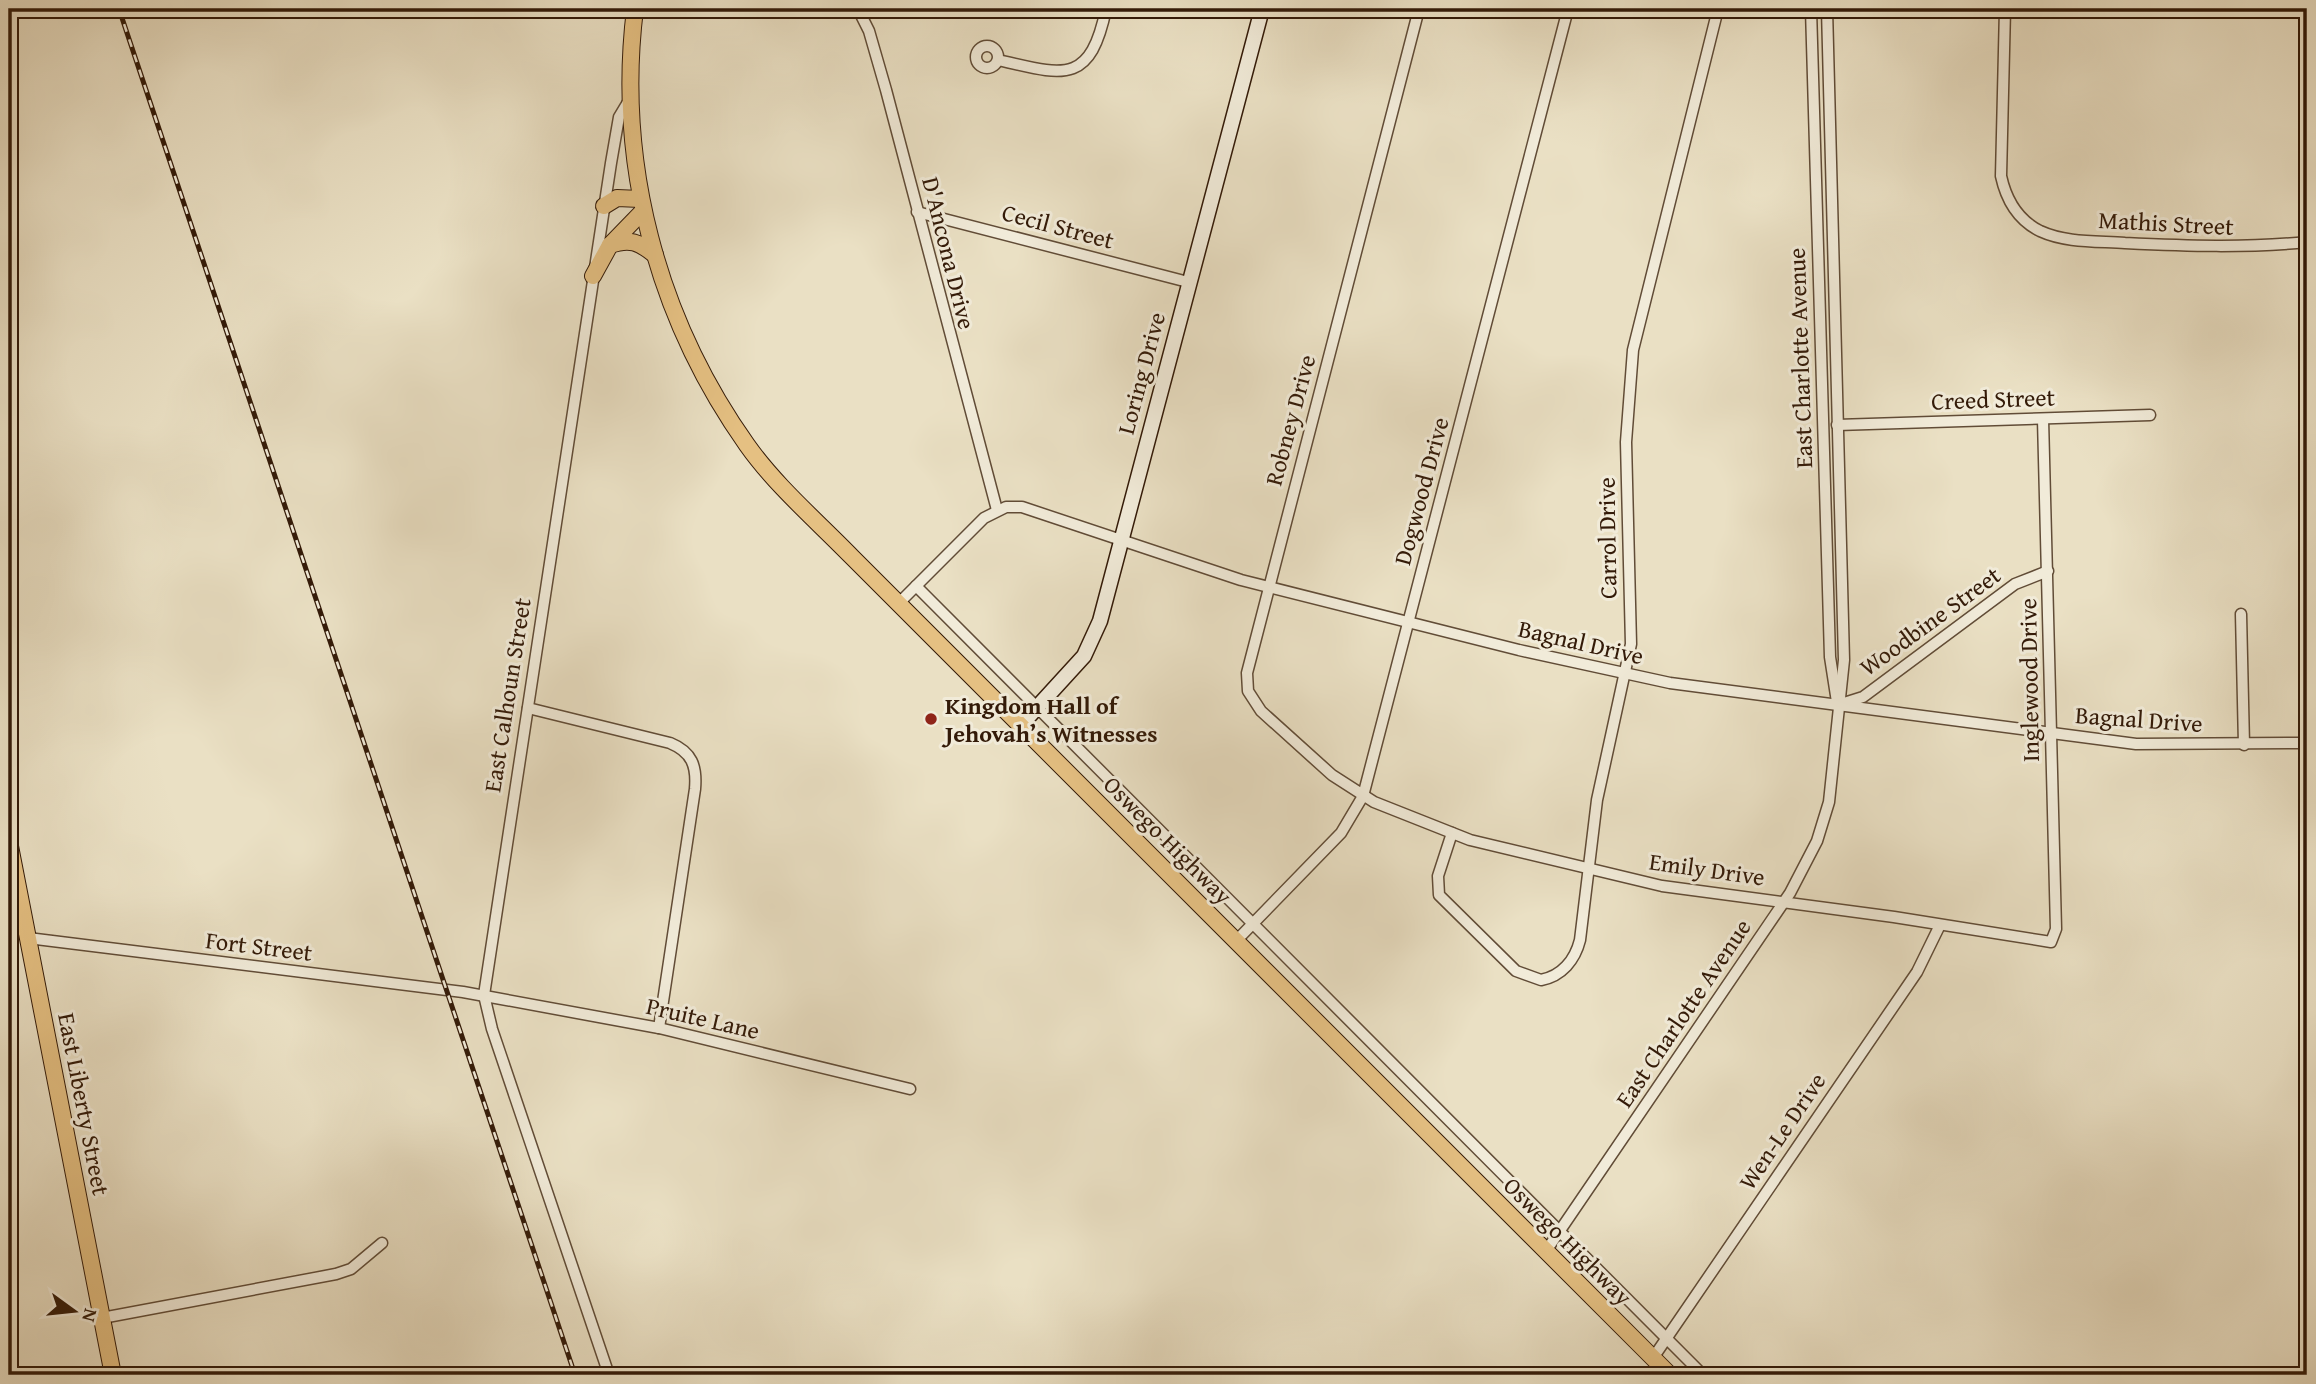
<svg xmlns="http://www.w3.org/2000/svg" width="2316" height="1384" viewBox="0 0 2316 1384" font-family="'Gentium Book Plus',serif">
<rect width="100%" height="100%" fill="#eae0c4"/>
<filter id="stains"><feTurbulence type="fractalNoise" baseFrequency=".00286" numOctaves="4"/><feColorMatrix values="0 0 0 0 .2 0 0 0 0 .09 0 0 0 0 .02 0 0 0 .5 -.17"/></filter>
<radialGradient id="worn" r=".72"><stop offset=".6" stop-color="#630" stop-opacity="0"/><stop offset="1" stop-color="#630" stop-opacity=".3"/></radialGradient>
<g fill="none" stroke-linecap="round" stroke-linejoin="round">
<g stroke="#614c37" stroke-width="13">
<g id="street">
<path d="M 858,9 L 869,31 L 886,90 L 997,510"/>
<path d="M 1419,9 L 1247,673 L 1248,691 L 1261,711 L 1332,775 L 1374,802 L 1470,840 L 1662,886 L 1894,917 L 2051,942 L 2056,929 L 2043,419"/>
<path d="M 1811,9 L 1830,657 L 1837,702"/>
<path d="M 2005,9 L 2001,176 C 2006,199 2018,220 2040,231 C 2066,243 2097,241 2125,243 C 2187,246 2246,248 2307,242"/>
<circle cx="987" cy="57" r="11"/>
<path d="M 998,60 C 1063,75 1090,86 1106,9"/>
<path d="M 917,212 L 1188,282"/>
<path d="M 1837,425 L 2150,415"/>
<path d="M 916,586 L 1703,1375"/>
<path d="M 899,603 L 984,518 L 1006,507 L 1022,507 L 1241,580 L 1519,650 L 1670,683 L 2136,744 L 2307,743"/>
<path d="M 2241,614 L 2244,745"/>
<path d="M 1844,703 L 1863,697 L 2015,584 L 2048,571"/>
<path d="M 528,708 L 670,743 C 692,752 697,766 695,789 L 659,1028"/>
<path d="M 1452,833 L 1438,876 L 1439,895 L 1516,971 L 1541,980 C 1562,976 1575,960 1580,940 L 1597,800 L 1631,644 L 1626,442 L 1633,350 L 1718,9"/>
<path d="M 28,938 L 463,992 L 659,1028 L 910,1089"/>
<path d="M 1236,941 L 1341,833 L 1363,796 L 1568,9"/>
<path d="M 1546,1251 L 1790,893 L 1817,841 L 1829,802 L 1844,660 L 1827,9"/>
<path d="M 102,1318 L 336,1274 L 351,1269 L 382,1243"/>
<path d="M 1653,1358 L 1917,972 L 1940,925"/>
<path d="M 609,1375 L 492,1029 L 484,995 L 611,163 L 619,117 L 628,102"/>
</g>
</g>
<g stroke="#331a08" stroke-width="17">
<path id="secondary" d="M 1021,725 L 1084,656 L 1100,621 L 1262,9"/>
</g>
<g stroke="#331a08" stroke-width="18">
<g id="primary">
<path d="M 635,9 C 616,163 657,318 747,445 C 776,486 817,521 852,557 L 1670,1375"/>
<path d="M 604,206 L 617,198 L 640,199"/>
<path d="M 610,245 C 630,238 639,242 655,255"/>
<path d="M 593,276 L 610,245 L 643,211"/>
<path d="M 9,841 L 113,1375"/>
</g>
</g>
<use href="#street" stroke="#f1ebd9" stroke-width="10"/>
<use href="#secondary" stroke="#f1ebd9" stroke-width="14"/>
<use href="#primary" stroke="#e5c082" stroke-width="16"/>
<g stroke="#331a08" stroke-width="5">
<path id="rail" d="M 119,9 L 575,1375"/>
</g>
<use href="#rail" stroke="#f1ebd9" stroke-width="2.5" stroke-dasharray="8" stroke-linecap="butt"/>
</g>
<circle fill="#8f2418" stroke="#f1ebd9" stroke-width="2.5" cx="931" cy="719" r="7"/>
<g text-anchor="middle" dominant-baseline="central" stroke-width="6" stroke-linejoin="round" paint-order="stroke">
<g font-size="24" fill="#331a08" stroke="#f1ebd9">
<text transform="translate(2166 223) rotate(3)">Mathis Street</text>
<text transform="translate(1058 226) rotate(15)">Cecil Street</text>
<text transform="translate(949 253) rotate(76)">D'Ancona Drive</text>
<text transform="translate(1800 358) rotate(-92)">East Charlotte Avenue</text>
<text transform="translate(1141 373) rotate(-75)">Loring Drive</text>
<text transform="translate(1993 399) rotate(-2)">Creed Street</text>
<text transform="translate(1290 420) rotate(-75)">Robney Drive</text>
<text transform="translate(1421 491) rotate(-75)">Dogwood Drive</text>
<text transform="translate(1607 538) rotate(-91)">Carrol Drive</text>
<text transform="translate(1930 621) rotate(-36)">Woodbine Street</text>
<text transform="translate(1581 642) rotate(13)">Bagnal Drive</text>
<text transform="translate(2029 680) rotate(-91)">Inglewood Drive</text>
<text transform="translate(507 695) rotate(-81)">East Calhoun Street</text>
<text transform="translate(2139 719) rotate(4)">Bagnal Drive</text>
<text transform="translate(1168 840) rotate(45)">Oswego Highway</text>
<text transform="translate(1707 869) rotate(8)">Emily Drive</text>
<text transform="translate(259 946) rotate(7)">Fort Street</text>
<text transform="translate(1683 1013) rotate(-56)">East Charlotte Avenue</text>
<text transform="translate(703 1018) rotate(13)">Pruite Lane</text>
<text transform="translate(84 1104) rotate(79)">East Liberty Street</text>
<text transform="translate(1782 1131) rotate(-56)">Wen-Le Drive</text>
<text transform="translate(1568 1241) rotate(45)">Oswego Highway</text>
</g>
<g font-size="24" font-weight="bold" fill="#331a08" stroke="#f1ebd9" text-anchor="start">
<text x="945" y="705">Kingdom Hall of<tspan x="945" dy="28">Jehovah’s Witnesses</tspan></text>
</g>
</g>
<rect width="2316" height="1384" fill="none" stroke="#eae0c4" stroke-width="35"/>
<rect x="10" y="10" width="2295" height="1363" fill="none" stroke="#331a08" stroke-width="3.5"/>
<rect x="18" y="18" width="2281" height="1349" fill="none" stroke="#331a08" stroke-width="2"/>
<g transform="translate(74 1311) rotate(105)" stroke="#f1ebd9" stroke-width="5" paint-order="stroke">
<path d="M0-5L12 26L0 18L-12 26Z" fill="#331a08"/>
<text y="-10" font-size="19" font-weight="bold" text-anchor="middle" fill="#331a08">N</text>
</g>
<rect width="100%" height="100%" filter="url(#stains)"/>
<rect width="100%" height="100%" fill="url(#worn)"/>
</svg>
